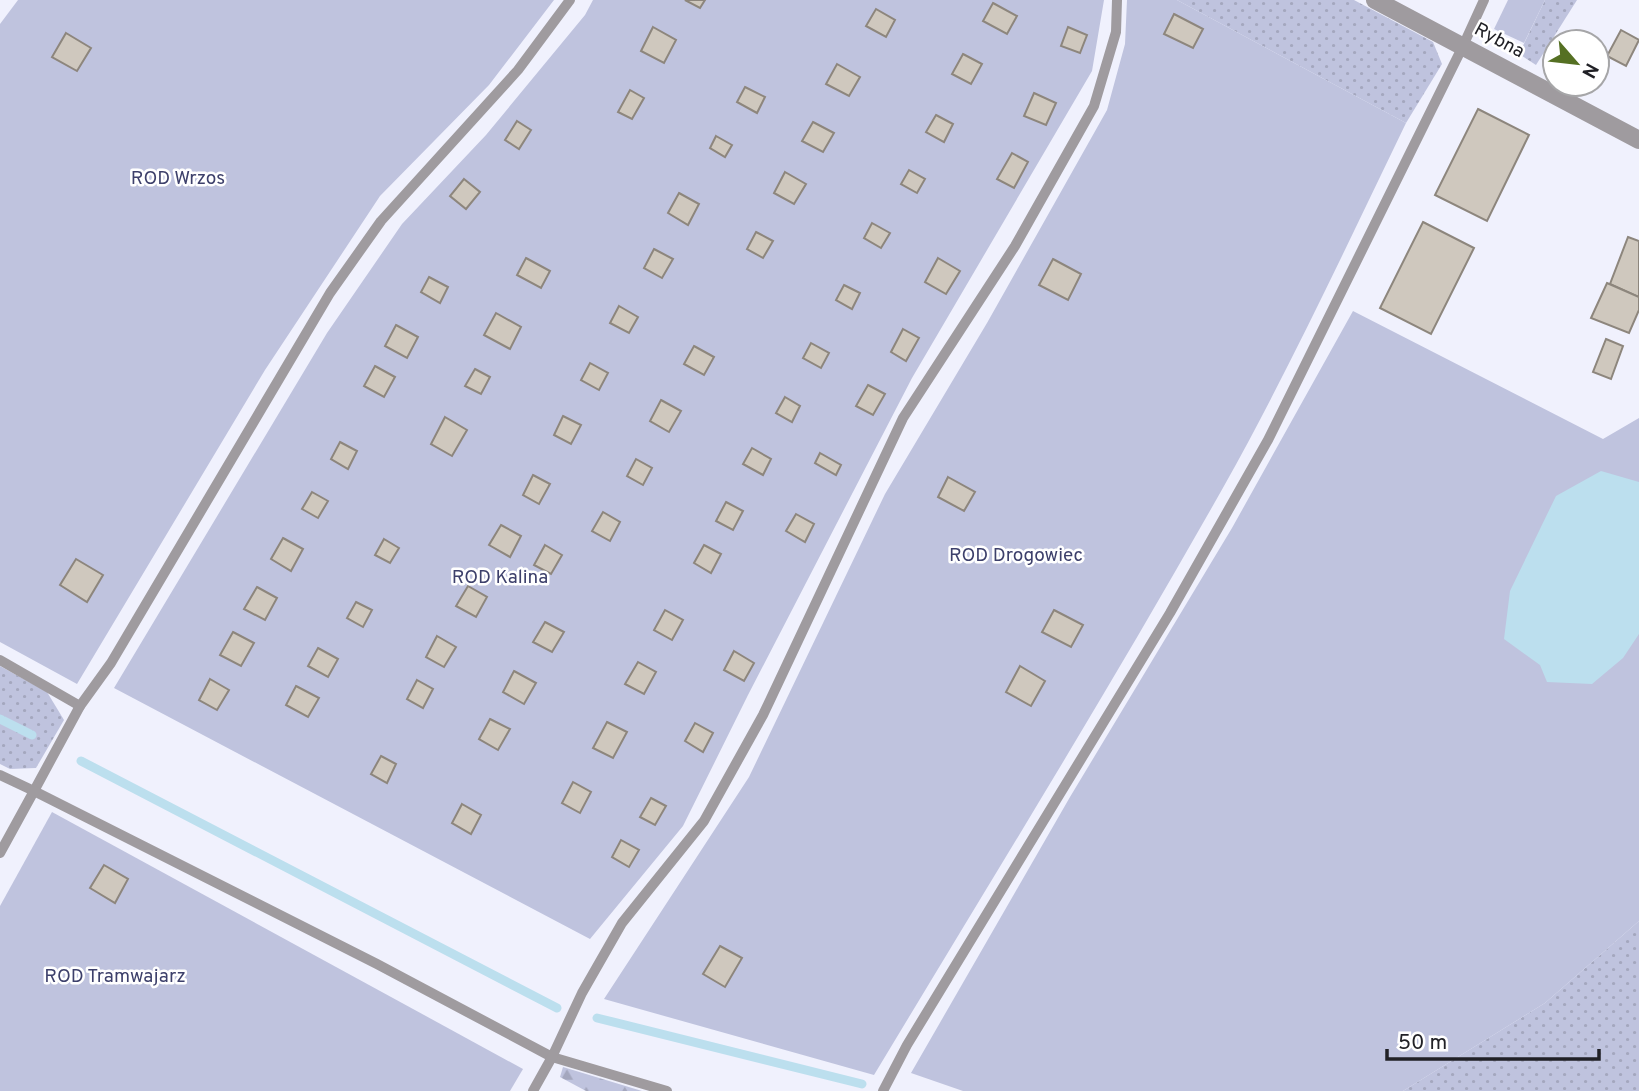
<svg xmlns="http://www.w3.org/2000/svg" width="1639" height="1091" viewBox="0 0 1639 1091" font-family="Overpass,sans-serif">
<defs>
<pattern id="grass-dots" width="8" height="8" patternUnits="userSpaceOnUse" patternTransform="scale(1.75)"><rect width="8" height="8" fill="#bfc3de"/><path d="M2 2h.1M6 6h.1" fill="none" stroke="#a4a7be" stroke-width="1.8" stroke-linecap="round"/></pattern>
<pattern id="forest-firs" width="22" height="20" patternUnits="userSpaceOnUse" patternTransform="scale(1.75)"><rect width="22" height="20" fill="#bfc3de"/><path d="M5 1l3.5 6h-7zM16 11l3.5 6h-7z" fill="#a4a7be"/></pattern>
</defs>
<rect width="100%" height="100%" fill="#f0f1fd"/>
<g fill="url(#grass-dots)">
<path d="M 1177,0 L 1354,0 L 1433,42 L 1442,64 L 1406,123 Z"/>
<path d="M 1545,0 L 1577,0 L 1536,65 L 1519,54 Z"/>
<path d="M 0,666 L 47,692 L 64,720 L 36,768 L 10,769 L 0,764 Z"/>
<path d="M 1639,921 L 1639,1091 L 1403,1091 L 1545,1003 Z"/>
</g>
<path fill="url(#forest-firs)" d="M 563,1067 L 642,1091 L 586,1091 L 560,1077 Z"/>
<g fill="#bfc3de">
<path d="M 18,0 L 554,0 L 489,85 L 380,196 L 265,370 L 77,684 L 0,642 L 0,24 Z"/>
<path d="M 593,0 L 1104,0 L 1092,71 L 912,378 L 748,695 L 683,826 L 590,939 L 114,688 L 327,333 L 402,224 L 486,135 L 585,15 Z"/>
<path d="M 1127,0 L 1177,0 L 1406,123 C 1347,245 1290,368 1224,486 C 1112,685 992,879 874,1075 L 604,999 L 749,777 L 885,494 L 987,323 L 1107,110 L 1125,44 Z"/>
<path d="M 1508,0 L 1545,0 L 1524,43 L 1494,29 Z"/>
<path d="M 1353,311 L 1603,439 L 1639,418 L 1639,921 L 1545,1003 L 1403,1091 L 963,1091 L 911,1073 L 1070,797 L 1232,528 Z"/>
<path d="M 52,812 L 523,1069 L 510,1091 L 0,1091 L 0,906 Z"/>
</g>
<path fill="#bcdfee" d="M 1601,471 L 1639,482 L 1639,634 L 1623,658 L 1592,684 L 1547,682 L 1540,665 L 1504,639 L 1510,591 L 1556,496 Z"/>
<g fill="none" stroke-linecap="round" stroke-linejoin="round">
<g stroke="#bcdfee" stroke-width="9">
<path d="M 0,719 L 32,735"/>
<path d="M 81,761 L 557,1008"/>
<path d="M 597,1018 L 862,1084"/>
</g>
</g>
<g fill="#cfc8be" stroke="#8d867d" stroke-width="2">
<path d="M 685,0 L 705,0 L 700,8 Z"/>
<path d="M 993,3 L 1017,16 L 1007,34 L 983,21 Z"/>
<path d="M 876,9 L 895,20 L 886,37 L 866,26 Z"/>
<path d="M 1174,14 L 1203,29 L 1193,48 L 1164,34 Z"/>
<path d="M 653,27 L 676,40 L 664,63 L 641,51 Z"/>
<path d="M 1068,27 L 1087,35 L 1080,53 L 1061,46 Z"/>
<path d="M 1621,30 L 1639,40 L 1626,66 L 1607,56 Z"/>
<path d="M 66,33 L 91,48 L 77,71 L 52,57 Z"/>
<path d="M 963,54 L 982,64 L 971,84 L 952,74 Z"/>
<path d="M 837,64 L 860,77 L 849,96 L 826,84 Z"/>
<path d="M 745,87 L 765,97 L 757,113 L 737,102 Z"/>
<path d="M 630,90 L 644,98 L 632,119 L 618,112 Z"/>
<path d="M 1034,93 L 1056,103 L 1046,125 L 1024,116 Z"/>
<path d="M 1478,109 L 1529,135 L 1487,221 L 1435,195 Z"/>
<path d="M 936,115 L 953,124 L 944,142 L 926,132 Z"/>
<path d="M 517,121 L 531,130 L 519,149 L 505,140 Z"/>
<path d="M 813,122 L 834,133 L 823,152 L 802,141 Z"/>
<path d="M 716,136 L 732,145 L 725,157 L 710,148 Z"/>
<path d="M 1012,153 L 1028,162 L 1014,188 L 997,179 Z"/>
<path d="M 909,170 L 925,179 L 917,193 L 901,184 Z"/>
<path d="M 785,172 L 806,184 L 794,204 L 774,193 Z"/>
<path d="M 464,179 L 480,192 L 466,209 L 450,196 Z"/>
<path d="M 679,193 L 699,204 L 688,225 L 668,213 Z"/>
<path d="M 1423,222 L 1474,248 L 1431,334 L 1380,308 Z"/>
<path d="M 872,223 L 890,233 L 881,248 L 864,238 Z"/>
<path d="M 756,232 L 773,241 L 763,258 L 747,249 Z"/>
<path d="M 1628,237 L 1639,241 L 1639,297 L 1610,284 Z"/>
<path d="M 654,249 L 673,259 L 662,278 L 644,268 Z"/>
<path d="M 526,258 L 550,271 L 541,288 L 517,275 Z"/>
<path d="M 938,258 L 960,271 L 946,294 L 925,282 Z"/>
<path d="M 1053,259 L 1081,274 L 1068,300 L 1039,285 Z"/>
<path d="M 429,277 L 448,287 L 440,303 L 421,292 Z"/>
<path d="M 1607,283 L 1639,297 L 1639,310 L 1629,333 L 1591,318 Z"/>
<path d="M 844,285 L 860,293 L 852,309 L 836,300 Z"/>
<path d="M 619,306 L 638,317 L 629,333 L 610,323 Z"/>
<path d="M 496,313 L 521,327 L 510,349 L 484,335 Z"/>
<path d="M 396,325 L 418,337 L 407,358 L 385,346 Z"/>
<path d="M 903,329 L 919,338 L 906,361 L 891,352 Z"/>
<path d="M 1606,339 L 1623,346 L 1611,379 L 1593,372 Z"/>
<path d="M 811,343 L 829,353 L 821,368 L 803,358 Z"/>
<path d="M 694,346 L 714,357 L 704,375 L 684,364 Z"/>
<path d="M 590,363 L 608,373 L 599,390 L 581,380 Z"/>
<path d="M 375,366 L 395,377 L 384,397 L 364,386 Z"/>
<path d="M 475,369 L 490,377 L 481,394 L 465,386 Z"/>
<path d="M 868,385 L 885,394 L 873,415 L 856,406 Z"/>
<path d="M 785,397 L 800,406 L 792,422 L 776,413 Z"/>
<path d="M 661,400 L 681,411 L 669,432 L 650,421 Z"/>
<path d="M 563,416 L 581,425 L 571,444 L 554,435 Z"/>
<path d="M 445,417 L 467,430 L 452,456 L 431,444 Z"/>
<path d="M 340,442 L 357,451 L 348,469 L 331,459 Z"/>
<path d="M 752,448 L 771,459 L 763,475 L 743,464 Z"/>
<path d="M 820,453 L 841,465 L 836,475 L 815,463 Z"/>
<path d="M 636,459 L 652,468 L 643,485 L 627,476 Z"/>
<path d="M 533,475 L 550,484 L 539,504 L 523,495 Z"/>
<path d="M 948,477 L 975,492 L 964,511 L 938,497 Z"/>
<path d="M 312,492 L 328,501 L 318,518 L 302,509 Z"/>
<path d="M 726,502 L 743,511 L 733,530 L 716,521 Z"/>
<path d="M 603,512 L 620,522 L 610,541 L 592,531 Z"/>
<path d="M 796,514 L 814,524 L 805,542 L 786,531 Z"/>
<path d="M 501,525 L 521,536 L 510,557 L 489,545 Z"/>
<path d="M 283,538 L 303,549 L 291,571 L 271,559 Z"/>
<path d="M 384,539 L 399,548 L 390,563 L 375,555 Z"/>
<path d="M 545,545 L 562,555 L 551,574 L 534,565 Z"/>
<path d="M 704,545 L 721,554 L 711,573 L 694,563 Z"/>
<path d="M 76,559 L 103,575 L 87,602 L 60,585 Z"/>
<path d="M 468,586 L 487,597 L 476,617 L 456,606 Z"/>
<path d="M 257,587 L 277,598 L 265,620 L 244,609 Z"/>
<path d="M 356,602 L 372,610 L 363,627 L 347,618 Z"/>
<path d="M 665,610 L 683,620 L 672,640 L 654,630 Z"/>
<path d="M 1054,610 L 1083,625 L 1071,647 L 1042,632 Z"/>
<path d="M 545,622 L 564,632 L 552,652 L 533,642 Z"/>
<path d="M 233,632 L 254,643 L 241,666 L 220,655 Z"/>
<path d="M 437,636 L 456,647 L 444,667 L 426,657 Z"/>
<path d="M 318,648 L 338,659 L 328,677 L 308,666 Z"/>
<path d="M 734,651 L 754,663 L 744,681 L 724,670 Z"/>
<path d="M 638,662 L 656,672 L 644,694 L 625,684 Z"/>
<path d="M 1020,666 L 1045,681 L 1031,706 L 1006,692 Z"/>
<path d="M 514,671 L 536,683 L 524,704 L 503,692 Z"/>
<path d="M 210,679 L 229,690 L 217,710 L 199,700 Z"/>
<path d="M 417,680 L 433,689 L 423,708 L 407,699 Z"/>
<path d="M 296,686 L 319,698 L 308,717 L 286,705 Z"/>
<path d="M 490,719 L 510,729 L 498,750 L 479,739 Z"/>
<path d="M 607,722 L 627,732 L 613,758 L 593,748 Z"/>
<path d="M 695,723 L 713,733 L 703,752 L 685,741 Z"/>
<path d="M 381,756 L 396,764 L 387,783 L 371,774 Z"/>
<path d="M 573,782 L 591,792 L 580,813 L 562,803 Z"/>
<path d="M 651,798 L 666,806 L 655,825 L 640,817 Z"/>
<path d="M 462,804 L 481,815 L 471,834 L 452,823 Z"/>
<path d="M 621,840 L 639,850 L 629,867 L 612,857 Z"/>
<path d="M 104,865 L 128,879 L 115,903 L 90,888 Z"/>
<path d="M 720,946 L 742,958 L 725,987 L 703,974 Z"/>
</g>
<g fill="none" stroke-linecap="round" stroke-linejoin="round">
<g stroke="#9f9b9f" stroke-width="10">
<path d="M 0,660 L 80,706"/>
<path d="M 0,775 L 34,791 L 80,706 L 111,663 L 330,293 L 381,221 L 518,70 L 570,0"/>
<path d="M 0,853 L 34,791 L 377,964 L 552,1057 L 667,1091"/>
<path d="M 533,1091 L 552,1057 L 582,993 L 622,923 L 704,821 L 763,715 L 903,418 L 1015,246 L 1094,106 L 1116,32 L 1117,0"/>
<path d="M 883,1091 L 907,1045 L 1170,613 L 1268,440 L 1463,46 L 1484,0"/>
</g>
<path stroke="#9f9b9f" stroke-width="18" d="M 1375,0 L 1639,140"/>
</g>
<g text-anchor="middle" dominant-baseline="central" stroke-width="5" stroke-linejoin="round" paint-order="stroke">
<g font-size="19" fill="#212126" stroke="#fff">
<text transform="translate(1499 41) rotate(28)">Rybna</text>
</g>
<g font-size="19" fill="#3d406b" stroke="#fff">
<text x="178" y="179">ROD Wrzos</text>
<text x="1016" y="556">ROD Drogowiec</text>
<text x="500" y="578">ROD Kalina</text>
<text x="115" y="977">ROD Tramwajarz</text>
</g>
</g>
<g transform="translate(1576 63) rotate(118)"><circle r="33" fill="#ffffff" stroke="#a6a6a8" stroke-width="2"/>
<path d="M0-5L12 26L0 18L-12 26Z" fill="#557023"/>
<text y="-10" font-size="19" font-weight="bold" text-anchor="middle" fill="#212126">N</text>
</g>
<path d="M1387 1049v10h212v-10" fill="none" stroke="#212126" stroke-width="3.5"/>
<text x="1398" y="1049" font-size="21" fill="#212126" stroke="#ffffff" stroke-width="5" paint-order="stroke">50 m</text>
</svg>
